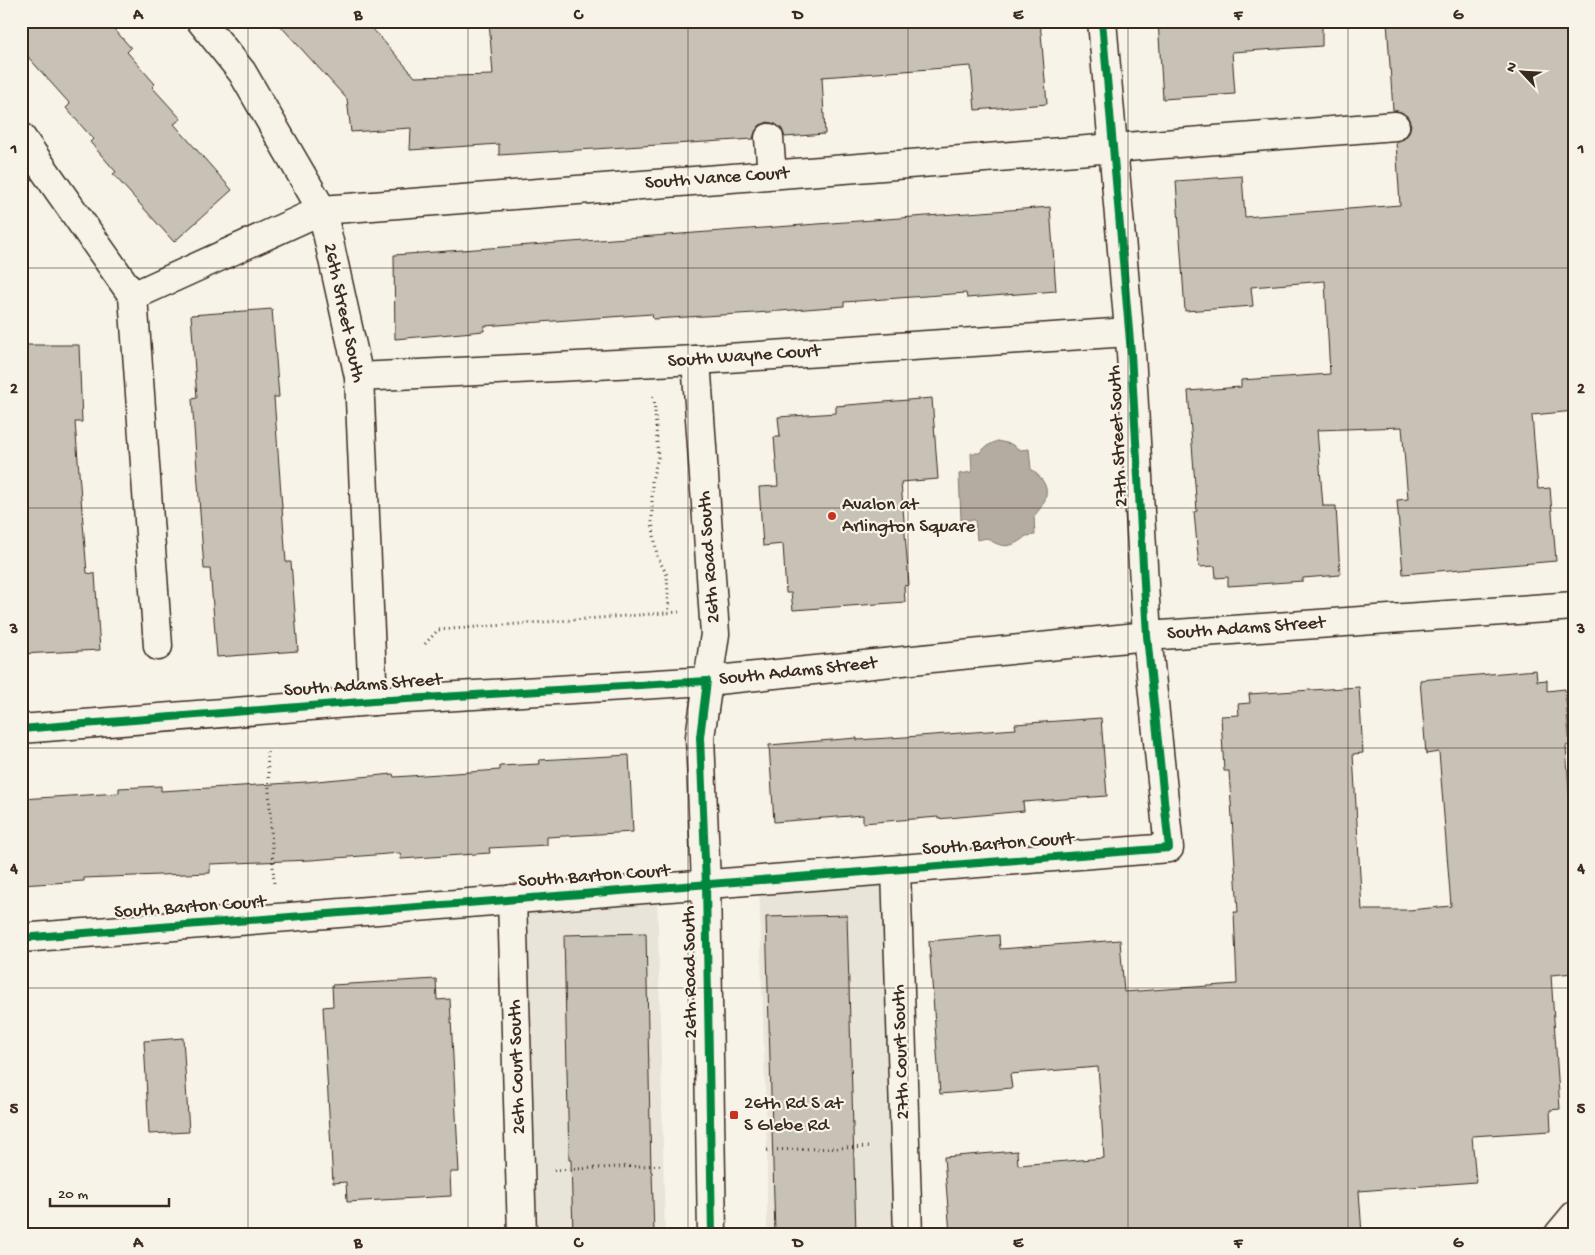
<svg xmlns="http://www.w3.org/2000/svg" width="1595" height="1255" viewBox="0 0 1595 1255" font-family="'Gochi Hand',sans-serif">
<rect width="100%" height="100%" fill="#f7f3e8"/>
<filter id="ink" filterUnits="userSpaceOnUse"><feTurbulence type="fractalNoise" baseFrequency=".02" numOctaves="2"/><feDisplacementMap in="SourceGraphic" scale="10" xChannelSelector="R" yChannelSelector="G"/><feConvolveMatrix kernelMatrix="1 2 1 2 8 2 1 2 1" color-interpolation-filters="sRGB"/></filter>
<g filter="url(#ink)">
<g fill="#e9e4d9">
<path d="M 896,870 L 908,1234 L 767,1234 L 767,1150 L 759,880 Z"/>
<path d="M 657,888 L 665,1234 L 522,1234 L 512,899 Z"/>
</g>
<path fill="#b4aca0" stroke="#84786c" d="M 997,441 L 1011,444 L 1020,450 L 1029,449 L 1031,469 C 1051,485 1051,497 1034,516 L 1035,535 L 1026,536 C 1012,548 1002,549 987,538 L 977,540 L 975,520 L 961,520 L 959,474 L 972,472 L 971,453 L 979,453 L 987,446 Z"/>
<g fill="#c8c1b6" stroke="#3b2a1e">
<path d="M 21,21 L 107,21 L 131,48 L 127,52 L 155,84 L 152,87 L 181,119 L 174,124 L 232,190 L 174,242 L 113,174 L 116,172 L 90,142 L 93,139 L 66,108 L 70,104 L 21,49 Z"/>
<path d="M 276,21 L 366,21 L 415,77 L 493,75 L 489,21 L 1040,21 L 1047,104 L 975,110 L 971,66 L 822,77 L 825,134 L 785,137 L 782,129 L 775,124 L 768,122 L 760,125 L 755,132 L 753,139 L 499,155 L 499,144 L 410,150 L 411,128 L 351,132 L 347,99 Z"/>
<path d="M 1158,21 L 1322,21 L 1322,46 L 1232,52 L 1235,94 L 1163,99 Z"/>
<path d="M 1387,21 L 1574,21 L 1574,411 L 1532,415 L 1538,489 L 1550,488 L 1556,561 L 1403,574 L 1397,500 L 1408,499 L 1402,427 L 1317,430 L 1323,506 L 1336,506 L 1340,575 L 1303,578 L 1303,581 L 1228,586 L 1228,577 L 1216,578 L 1215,566 L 1199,567 L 1194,512 L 1197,511 L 1188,391 L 1241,387 L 1241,380 L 1330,374 L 1325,281 L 1251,287 L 1253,306 L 1185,311 L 1176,181 L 1242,176 L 1245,217 L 1400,205 L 1396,142 L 1404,139 L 1409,133 L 1411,125 L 1408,117 L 1401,112 L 1393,110 Z"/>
<path d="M 1050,207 L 1056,291 L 967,298 L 966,293 L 844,302 L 844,306 L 755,313 L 653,319 L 652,314 L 484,326 L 484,331 L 395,339 L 394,255 Z"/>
<path d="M 272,309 L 279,397 L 274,397 L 286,562 L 291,562 L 298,651 L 217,657 L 210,569 L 204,569 L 192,399 L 197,398 L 191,315 Z"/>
<path d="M 21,345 L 79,345 L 82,422 L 75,422 L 87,573 L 95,574 L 100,650 L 21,654 Z"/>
<path d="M 932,398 L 938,479 L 901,482 L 909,585 L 904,586 L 905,602 L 793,610 L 791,593 L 786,593 L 783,544 L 763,546 L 759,487 L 778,486 L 774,437 L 780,437 L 778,417 L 836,413 L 836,406 Z"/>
<path d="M 1536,670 L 1537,681 L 1547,680 L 1547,691 L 1565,689 L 1570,745 L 1566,746 L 1571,818 L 1574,818 L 1574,973 L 1551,975 L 1560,1109 L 1550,1110 L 1551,1131 L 1472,1136 L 1476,1182 L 1359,1191 L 1362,1234 L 950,1234 L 944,1157 L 1017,1151 L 1018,1165 L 1104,1158 L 1100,1094 L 1098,1067 L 1010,1074 L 1012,1088 L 940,1094 L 929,941 L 999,935 L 1000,949 L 1120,940 L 1124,992 L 1237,984 L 1234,912 L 1238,912 L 1229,771 L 1224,771 L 1221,716 L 1239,715 L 1238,704 L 1250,703 L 1249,694 L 1359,687 L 1363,753 L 1353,754 L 1362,910 L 1409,910 L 1451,906 L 1439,752 L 1426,754 L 1420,680 Z"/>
<path d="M 1101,718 L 1107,796 L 1023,802 L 1024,811 L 938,819 L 938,817 L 863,823 L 863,815 L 774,822 L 769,745 L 857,738 L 857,740 L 905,737 L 1016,729 L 1015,724 Z"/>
<path d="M 629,755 L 633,832 L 547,837 L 547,845 L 489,848 L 490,853 L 401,859 L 400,853 L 311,860 L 210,864 L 210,873 L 84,878 L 84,881 L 21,885 L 21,799 L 119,793 L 119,788 L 161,786 L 161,791 L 306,782 L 393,774 L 394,777 L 500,770 L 500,766 L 540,764 L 539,760 Z"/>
<path d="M 847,915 L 856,1234 L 775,1234 L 766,917 Z"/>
<path d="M 646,933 L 651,1172 L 652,1172 L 654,1234 L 573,1234 L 571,1160 L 569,1160 L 564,935 Z"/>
<path d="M 436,979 L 437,1000 L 450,999 L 459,1172 L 450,1172 L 451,1196 L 347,1202 L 346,1182 L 333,1183 L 323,1007 L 333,1006 L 332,985 Z"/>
<path d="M 183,1038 L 189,1132 L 149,1134 L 144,1041 Z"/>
</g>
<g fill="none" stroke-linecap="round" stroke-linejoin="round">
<g stroke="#3b2a1e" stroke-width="31">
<g id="minor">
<path d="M 201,21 L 242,72 L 322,210 L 359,377 L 373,701"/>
<path d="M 21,137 L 133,296 L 158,646"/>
<path d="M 769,138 L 772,174"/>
<path d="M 133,296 L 322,210 L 1395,126"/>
<path d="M 696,360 L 715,634 L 700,737 L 706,884 L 712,1234"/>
<path d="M 359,377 L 696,360 L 1129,332"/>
<path d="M 21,729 L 373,701 L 707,681 L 1147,636 L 1574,606"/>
<path d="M 896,870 L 908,1234"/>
<path d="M 512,899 L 522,1234"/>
<path d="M 21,938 L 1169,848 L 1147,636 L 1131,353 L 1102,21"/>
<path d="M 1559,1234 L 1574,1216"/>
</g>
</g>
<g stroke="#3b2a1e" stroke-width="3" stroke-dasharray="1 4" stroke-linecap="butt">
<path d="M 654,397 L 658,457 L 652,480 L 652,521 L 657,556 L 667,575 L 669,613"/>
<path d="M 425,644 L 438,630 L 679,612"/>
<path d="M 267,752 L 274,884"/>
<path d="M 767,1150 L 871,1147"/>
<path d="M 554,1170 L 663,1165"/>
</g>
<use href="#minor" stroke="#f7f3e8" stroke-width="28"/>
<g stroke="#f7f3e8" stroke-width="11">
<g id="cycleway">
<path d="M 21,729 L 373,701 L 707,681 L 700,737 L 706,884 L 712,1234"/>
<path d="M 21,938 L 1169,848 L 1147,636 L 1131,353 L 1102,21"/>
</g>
</g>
<use href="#cycleway" stroke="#00873e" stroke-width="8"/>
</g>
</g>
<path fill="none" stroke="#3b2a1e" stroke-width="1" stroke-opacity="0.55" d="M 248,21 L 248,1234M 468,21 L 468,1234M 688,21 L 688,1234M 908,21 L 908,1234M 1128,21 L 1128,1234M 1348,21 L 1348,1234M 21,268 L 1574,268M 21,508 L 1574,508M 21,748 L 1574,748M 21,988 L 1574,988"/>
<g fill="#c8321e" stroke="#f7f3e8" stroke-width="2">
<circle cx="832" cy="516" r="5"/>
<rect x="729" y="1110" width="10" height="10" rx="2.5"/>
</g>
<g text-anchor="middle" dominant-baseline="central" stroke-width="4.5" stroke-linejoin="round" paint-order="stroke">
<g font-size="19" fill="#3b2a1e" stroke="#f7f3e8">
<text transform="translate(717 179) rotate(-4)">South Vance Court</text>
<text transform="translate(343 313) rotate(78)">26th Street South</text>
<text transform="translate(744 357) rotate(-4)">South Wayne Court</text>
<text transform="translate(1119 436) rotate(-93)">27th Street South</text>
<text transform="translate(710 557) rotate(-94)">26th Road South</text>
<text transform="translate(1246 629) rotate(-4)">South Adams Street</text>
<text transform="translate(798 672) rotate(-6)">South Adams Street</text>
<text transform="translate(363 686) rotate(-4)">South Adams Street</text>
<text transform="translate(998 845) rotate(-4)">South Barton Court</text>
<text transform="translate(594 877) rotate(-4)">South Barton Court</text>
<text transform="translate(190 908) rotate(-4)">South Barton Court</text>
<text transform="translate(691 972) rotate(-91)">26th Road South</text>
<text transform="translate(902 1052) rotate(-92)">27th Court South</text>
<text transform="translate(518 1067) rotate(-92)">26th Court South</text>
</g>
<g font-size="19" fill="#3b2a1e" stroke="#f7f3e8" text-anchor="start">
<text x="842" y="505">Avalon at<tspan x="842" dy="22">Arlington Square</tspan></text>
<text x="744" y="1104">26th Rd S at<tspan x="744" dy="22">S Glebe Rd</tspan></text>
</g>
</g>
<rect width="1595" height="1255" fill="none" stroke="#f7f3e8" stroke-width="55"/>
<g transform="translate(1522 72) rotate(295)" stroke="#f7f3e8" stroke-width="4" paint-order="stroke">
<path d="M0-4L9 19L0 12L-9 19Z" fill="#3b2a1e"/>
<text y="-8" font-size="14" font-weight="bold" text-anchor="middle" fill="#3b2a1e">N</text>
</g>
<path d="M50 1198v8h119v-8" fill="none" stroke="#3b2a1e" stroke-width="2.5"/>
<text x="58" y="1198" font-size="15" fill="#3b2a1e" stroke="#f7f3e8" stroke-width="4" paint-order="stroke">20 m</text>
<rect x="28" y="28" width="1540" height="1200" fill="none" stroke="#3b2a1e" stroke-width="2"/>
<g font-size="16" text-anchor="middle" font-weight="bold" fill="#3b2a1e">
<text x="138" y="19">A</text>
<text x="358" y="19">B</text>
<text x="578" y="19">C</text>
<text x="798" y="19">D</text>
<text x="1018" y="19">E</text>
<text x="1238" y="19">F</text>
<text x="1458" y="19">G</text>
<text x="14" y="153">1</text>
<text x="1581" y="153">1</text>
<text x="14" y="393">2</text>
<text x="1581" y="393">2</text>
<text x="14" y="633">3</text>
<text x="1581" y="633">3</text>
<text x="14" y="873">4</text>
<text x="1581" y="873">4</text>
<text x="14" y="1113">5</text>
<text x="1581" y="1113">5</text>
<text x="138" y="1247">A</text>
<text x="358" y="1247">B</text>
<text x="578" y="1247">C</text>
<text x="798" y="1247">D</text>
<text x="1018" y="1247">E</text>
<text x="1238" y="1247">F</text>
<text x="1458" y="1247">G</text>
</g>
</svg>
